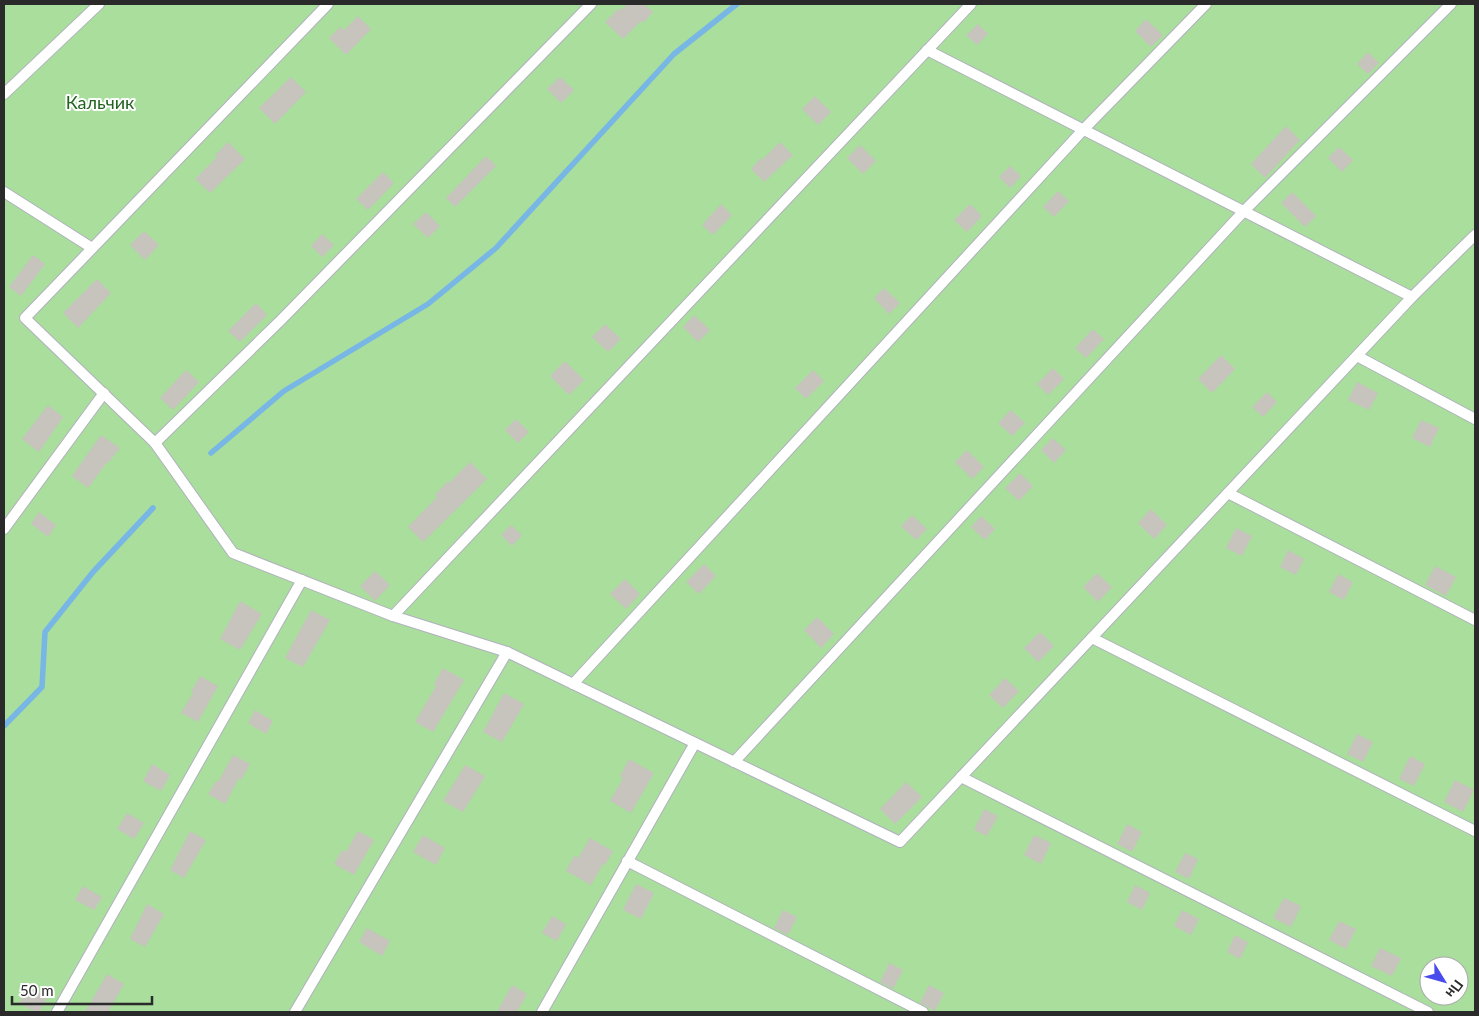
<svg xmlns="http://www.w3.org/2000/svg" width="1479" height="1016" viewBox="0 0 1479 1016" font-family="Lato,sans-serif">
<rect width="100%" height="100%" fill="#ebe7dd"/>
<path fill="#a9de9d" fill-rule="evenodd" d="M 4,4 L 1475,4 L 1475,1012 L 4,1012 ZM 1429,966 L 1459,966 L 1459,996 L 1429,996 Z"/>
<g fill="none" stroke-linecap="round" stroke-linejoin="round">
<g stroke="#77b6e5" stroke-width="5.5">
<path d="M 211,453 L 284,391 L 428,304 L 496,248 L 674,54 L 737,4"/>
<path d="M 4,726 L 42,687 L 45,632 L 93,572 L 153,508"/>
</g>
</g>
<g fill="#c6c4bc">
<path d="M 628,4 L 644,4 L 653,12 L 643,23 L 641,21 L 623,39 L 605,22 L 619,8 L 621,10 Z"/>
<path d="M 358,16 L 371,29 L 346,55 L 329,38 L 340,27 L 344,30 Z"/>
<path d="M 1146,19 L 1163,35 L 1151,47 L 1135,31 Z"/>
<path d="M 978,24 L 988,34 L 977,45 L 966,35 Z"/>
<path d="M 1368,52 L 1379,63 L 1368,74 L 1357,64 Z"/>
<path d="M 291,77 L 306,92 L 275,124 L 259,108 Z"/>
<path d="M 560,77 L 574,90 L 561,103 L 547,89 Z"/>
<path d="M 815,96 L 831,112 L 818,125 L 802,109 Z"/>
<path d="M 1286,126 L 1300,140 L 1265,178 L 1251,164 Z"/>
<path d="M 228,142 L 245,159 L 210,193 L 195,179 L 217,157 L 215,155 Z"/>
<path d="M 780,142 L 793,155 L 764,182 L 751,169 L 761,158 L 762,160 Z"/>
<path d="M 860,145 L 876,161 L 863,174 L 847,158 Z"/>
<path d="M 1339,147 L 1353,160 L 1342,172 L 1328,158 Z"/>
<path d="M 486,156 L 496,166 L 455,207 L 446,198 Z"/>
<path d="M 1010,166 L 1021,176 L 1010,188 L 999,177 Z"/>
<path d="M 383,172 L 394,183 L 368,210 L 356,199 Z"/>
<path d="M 1058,191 L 1069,201 L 1054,217 L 1043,207 Z"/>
<path d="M 1292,192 L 1316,216 L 1305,227 L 1281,203 Z"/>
<path d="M 721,204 L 732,215 L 713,235 L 702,225 Z"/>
<path d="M 970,204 L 982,216 L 967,232 L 954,220 Z"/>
<path d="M 426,212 L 440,226 L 428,238 L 413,224 Z"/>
<path d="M 144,231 L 159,245 L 145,260 L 130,245 Z"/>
<path d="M 322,234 L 334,245 L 322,257 L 311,246 Z"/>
<path d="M 33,255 L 45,264 L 21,296 L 9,287 Z"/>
<path d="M 97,279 L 111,293 L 78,328 L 63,313 Z"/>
<path d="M 884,288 L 900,303 L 889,314 L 874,298 Z"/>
<path d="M 256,303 L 267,315 L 240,342 L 228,331 Z"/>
<path d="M 694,315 L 710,330 L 698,342 L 683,327 Z"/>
<path d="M 605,324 L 621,339 L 608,352 L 592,337 Z"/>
<path d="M 1093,329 L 1104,339 L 1086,358 L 1075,348 Z"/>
<path d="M 1221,355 L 1235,369 L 1212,393 L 1198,379 Z"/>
<path d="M 565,361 L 584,380 L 569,395 L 550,376 Z"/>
<path d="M 1053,368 L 1064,379 L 1048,395 L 1037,384 Z"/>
<path d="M 186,370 L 199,382 L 173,410 L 160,398 Z"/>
<path d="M 813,370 L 824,381 L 806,399 L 795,388 Z"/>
<path d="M 1357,382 L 1378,393 L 1369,410 L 1348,400 Z"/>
<path d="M 1267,392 L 1277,402 L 1263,417 L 1252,407 Z"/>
<path d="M 48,405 L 63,417 L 39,452 L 22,439 Z"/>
<path d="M 1011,410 L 1025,423 L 1012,436 L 998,423 Z"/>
<path d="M 516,419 L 529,432 L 518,443 L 505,430 Z"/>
<path d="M 1421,420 L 1439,428 L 1430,447 L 1412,438 Z"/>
<path d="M 101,435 L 120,448 L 108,463 L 107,462 L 88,488 L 72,476 Z"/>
<path d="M 1053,438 L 1066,450 L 1054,463 L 1041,450 Z"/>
<path d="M 967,450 L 984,467 L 972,479 L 955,462 Z"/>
<path d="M 470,462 L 487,479 L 423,542 L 408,527 L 437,497 L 435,495 L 448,481 L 449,483 Z"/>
<path d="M 1020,473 L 1033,486 L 1019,501 L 1005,488 Z"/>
<path d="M 1151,509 L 1167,525 L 1154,539 L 1138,523 Z"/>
<path d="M 39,512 L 56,525 L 48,537 L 31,524 Z"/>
<path d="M 912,515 L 927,529 L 916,540 L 901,526 Z"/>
<path d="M 981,516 L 995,529 L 985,540 L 971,527 Z"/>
<path d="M 511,525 L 522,535 L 512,546 L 501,535 Z"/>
<path d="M 1236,528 L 1252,536 L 1242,556 L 1226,548 Z"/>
<path d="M 1288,550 L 1304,559 L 1296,575 L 1280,567 Z"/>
<path d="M 704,564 L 716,576 L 699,594 L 686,582 Z"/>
<path d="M 1435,566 L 1456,577 L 1446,596 L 1425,585 Z"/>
<path d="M 375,571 L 390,585 L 375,601 L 360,586 Z"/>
<path d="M 1097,573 L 1112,587 L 1098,602 L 1083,587 Z"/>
<path d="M 1338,574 L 1353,582 L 1344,600 L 1329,592 Z"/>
<path d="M 625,579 L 640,594 L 626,609 L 610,594 Z"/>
<path d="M 240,601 L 262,614 L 240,650 L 220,639 Z"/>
<path d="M 311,610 L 330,620 L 303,667 L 285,658 Z"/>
<path d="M 817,617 L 834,634 L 821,648 L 804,630 Z"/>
<path d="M 1040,632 L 1054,646 L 1038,662 L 1024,648 Z"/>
<path d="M 443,668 L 464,680 L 433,732 L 415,722 L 436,686 L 434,684 Z"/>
<path d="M 200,676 L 218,686 L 198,722 L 181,713 L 193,693 L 191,692 Z"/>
<path d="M 1005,678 L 1019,691 L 1003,708 L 989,695 Z"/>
<path d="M 504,693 L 524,704 L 502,742 L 483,732 Z"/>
<path d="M 255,710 L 273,721 L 266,734 L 248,723 Z"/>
<path d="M 1357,734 L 1373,742 L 1363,762 L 1347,754 Z"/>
<path d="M 233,755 L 250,764 L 241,780 L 239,778 L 225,804 L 208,794 L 216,781 L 218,782 Z"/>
<path d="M 1410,756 L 1425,764 L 1414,786 L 1399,779 Z"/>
<path d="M 629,759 L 654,773 L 631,813 L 610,801 L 623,778 L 620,776 Z"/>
<path d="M 152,764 L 170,775 L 161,791 L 143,781 Z"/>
<path d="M 465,765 L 485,776 L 463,812 L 443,801 Z"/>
<path d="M 1455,780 L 1474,790 L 1463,812 L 1444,802 Z"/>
<path d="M 906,782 L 922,797 L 895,824 L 880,809 Z"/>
<path d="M 984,809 L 998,816 L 987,836 L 974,830 Z"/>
<path d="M 127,813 L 144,823 L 134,839 L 117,829 Z"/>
<path d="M 1127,824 L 1142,832 L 1132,852 L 1117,844 Z"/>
<path d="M 190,831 L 206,840 L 184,878 L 170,870 Z"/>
<path d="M 358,831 L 374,840 L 354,875 L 334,864 L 342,850 L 346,852 Z"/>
<path d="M 423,835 L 445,848 L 436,865 L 413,852 Z"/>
<path d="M 1034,835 L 1051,843 L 1041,864 L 1024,855 Z"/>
<path d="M 590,838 L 613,851 L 605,865 L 603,864 L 591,885 L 566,871 L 574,856 L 578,858 Z"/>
<path d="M 1185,853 L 1198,859 L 1189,879 L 1175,872 Z"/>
<path d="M 636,884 L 654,893 L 641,919 L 623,910 Z"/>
<path d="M 1135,885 L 1150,893 L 1142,910 L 1127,902 Z"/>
<path d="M 83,886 L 102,897 L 94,910 L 75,900 Z"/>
<path d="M 1284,898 L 1301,906 L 1291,927 L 1273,918 Z"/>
<path d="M 147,904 L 164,914 L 145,947 L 130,939 Z"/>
<path d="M 783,910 L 797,917 L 788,935 L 774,928 Z"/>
<path d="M 1182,910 L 1199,919 L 1191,935 L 1174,926 Z"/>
<path d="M 552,916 L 566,924 L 557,941 L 542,933 Z"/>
<path d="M 1339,921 L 1356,929 L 1346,949 L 1329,940 Z"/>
<path d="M 367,928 L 390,941 L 382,956 L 359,942 Z"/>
<path d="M 1235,935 L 1248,942 L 1240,959 L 1227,952 Z"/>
<path d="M 1380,948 L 1401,958 L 1392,976 L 1371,966 Z"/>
<path d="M 889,963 L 903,970 L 893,989 L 880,982 Z"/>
<path d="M 107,974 L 124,984 L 108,1012 L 85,1012 Z"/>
<path d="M 512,985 L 527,994 L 517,1012 L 497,1012 Z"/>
<path d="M 929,985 L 944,993 L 935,1011 L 920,1003 Z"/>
<path d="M 29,986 L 48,997 L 39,1012 L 35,1012 L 19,1003 Z"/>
</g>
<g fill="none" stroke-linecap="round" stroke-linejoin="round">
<g stroke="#b0b1bd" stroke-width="12">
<g id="service">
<path d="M 328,4 L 25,318 L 155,443 L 233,553 L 393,616 L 507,652 L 900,842 L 1412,297 L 1475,235"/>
<path d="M 927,50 L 1412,297"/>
<path d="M 4,94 L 99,4"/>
<path d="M 4,192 L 92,248"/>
<path d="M 1357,356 L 1475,419"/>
<path d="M 155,443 L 281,320 L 591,4"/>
<path d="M 1228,493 L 1475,620"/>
<path d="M 4,529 L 104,393"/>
<path d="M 393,616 L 971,4"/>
<path d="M 1092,638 L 1475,831"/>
<path d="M 573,684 L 1083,130 L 1206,4"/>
<path d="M 734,762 L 1243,212 L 1451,4"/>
<path d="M 961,777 L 1428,1012"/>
<path d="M 627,861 L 923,1012"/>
<path d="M 57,1012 L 302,580"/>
<path d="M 295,1012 L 507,652"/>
<path d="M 542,1012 L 695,743"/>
</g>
</g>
<use href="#service" stroke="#fff" stroke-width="10"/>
</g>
<g text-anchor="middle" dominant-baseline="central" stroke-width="4" stroke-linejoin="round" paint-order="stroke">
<g font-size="18" fill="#22621f" stroke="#fff">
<text x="100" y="102">Кальчик</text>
</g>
</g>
<rect width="1479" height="1016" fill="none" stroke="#2a2a2a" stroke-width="10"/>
<g transform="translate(1444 981) rotate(127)"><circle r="24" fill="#ffffff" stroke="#aaaaaa"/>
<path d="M0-4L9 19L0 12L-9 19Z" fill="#484cec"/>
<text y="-8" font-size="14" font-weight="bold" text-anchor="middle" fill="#2a2a2a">Пн</text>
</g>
<path d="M12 996v8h140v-8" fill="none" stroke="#2a2a2a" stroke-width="2.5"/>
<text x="20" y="996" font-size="15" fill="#2a2a2a" stroke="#ffffff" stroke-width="4" paint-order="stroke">50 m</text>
</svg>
